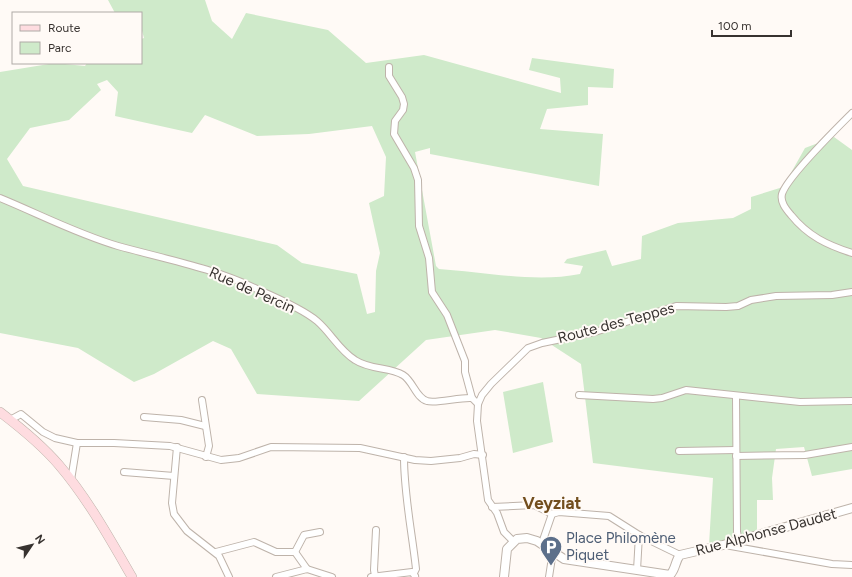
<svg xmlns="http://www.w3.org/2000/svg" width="852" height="577" viewBox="0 0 852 577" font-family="Figtree,sans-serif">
<rect width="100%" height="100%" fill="#fffaf6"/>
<g fill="#cfeaca" fill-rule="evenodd">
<path d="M 108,0 L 205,0 L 212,21 L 232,39 L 246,13 L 328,30 L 366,63 L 424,55 L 561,93 L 560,78 L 529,70 L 532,58 L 614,69 L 613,88 L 588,87 L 588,105 L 547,109 L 540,129 L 603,134 L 599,186 L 430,154 L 430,148 L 415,152 L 436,266 L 439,269 C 483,272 536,283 580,274 L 583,266 L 564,263 L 567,259 L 606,250 L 612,266 L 641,259 L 642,236 L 678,223 L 733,218 L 751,209 L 751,197 L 783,187 L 805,148 L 834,137 L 852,150 L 852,469 L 812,476 L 804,447 L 776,449 L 772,478 L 773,500 L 757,500 L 757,531 L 709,545 L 713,478 L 593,463 L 581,364 L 541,338 L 495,330 L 426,340 L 359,401 L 257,394 L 231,349 L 213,341 L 154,374 L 134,382 L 78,348 L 0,333 L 0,72 L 55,63 L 85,66 L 87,63 L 141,63 L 141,39 L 144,38 L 141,27 L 141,13 L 115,13 ZM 107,80 L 118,92 L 115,116 L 192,133 L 205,115 L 257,136 L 309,134 L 372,126 L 386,157 L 384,196 L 369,203 L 380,253 L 376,271 L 375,312 L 367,314 L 357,274 L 302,263 L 277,245 L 23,186 L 7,159 L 30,128 L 69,120 L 101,90 L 97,84 Z"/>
<path d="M 543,382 L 553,442 L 513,453 L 503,392 Z"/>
</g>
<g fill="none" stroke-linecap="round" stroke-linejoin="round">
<g stroke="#beb3aa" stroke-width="8">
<g id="minor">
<path d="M 389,67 L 389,76 L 402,97 L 404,104 L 403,110 L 395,121 L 394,134 L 414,168 L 418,180 L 419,226 L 429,258 L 432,292 L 447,315 L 465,361 L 465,372 L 472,398"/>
<path d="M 852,113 C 838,127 787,177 782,194 C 780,202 786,209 791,215 C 808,236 827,245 852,253"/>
<path d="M 0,198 C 39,214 77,234 118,246 C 165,259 214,268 259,290 C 275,297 304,310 317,321 C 331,333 339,350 355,360 C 370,370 390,367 403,375 C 413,381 416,398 427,401 C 435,404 460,397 472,398 L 478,404"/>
<path d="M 579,395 L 653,399 L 662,398 L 686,390 L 800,402 L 852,401"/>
<path d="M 736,396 L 737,532 L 739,541"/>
<path d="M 202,400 L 209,446 L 206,457"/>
<path d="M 144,417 L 181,420 L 205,426"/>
<path d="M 10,420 L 21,414 L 43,432 L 55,438 L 77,443 L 114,443 L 170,446 L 221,460 L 239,458 L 271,447 L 360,448 L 415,460 L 431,461 L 460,458 L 474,454 L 483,455"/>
<path d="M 177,447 L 172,503 L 174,514 L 187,531 L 219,556 L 229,577"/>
<path d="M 679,451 L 736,450"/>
<path d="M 736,456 L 805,455 L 852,447"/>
<path d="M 404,457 C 404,495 412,532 416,569 L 414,573"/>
<path d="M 124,472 L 174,476"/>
<path d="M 71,480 L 77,443"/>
<path d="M 492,507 L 534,505 L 552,514"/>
<path d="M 552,514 L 559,512 L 609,516 L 639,535 L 680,555"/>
<path d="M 513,541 L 504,532 L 497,513 L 488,500 L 477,421 L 478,404 L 482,395 L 491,384 L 528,348 L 542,343 L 595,332 L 676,306 L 726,307 L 738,306 L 751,300 L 776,296 L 832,295 L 852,292"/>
<path d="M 542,543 L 552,514"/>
<path d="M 725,545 L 832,564 L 852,565"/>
<path d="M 216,552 L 254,542 L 276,552 L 295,552 L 307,569"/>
<path d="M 295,552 L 304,535 L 320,532"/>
<path d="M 637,570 L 639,535"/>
<path d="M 375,576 L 374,570 L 376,530"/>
<path d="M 276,577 L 307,569 L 332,577"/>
<path d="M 371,577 L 412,572 L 415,576"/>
<path d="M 549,577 L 553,551"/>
</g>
</g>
<g stroke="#beb3aa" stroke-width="10">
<path id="tertiary" d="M 504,577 L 507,549 L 517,539 L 527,538 L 537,541 L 564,559 L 670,575 C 676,569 675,561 680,555 L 723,545 L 852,508"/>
</g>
<g stroke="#beb3aa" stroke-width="10">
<path id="secondary" d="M 0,412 C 21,428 42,445 59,465 C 88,499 110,539 132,577"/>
</g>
<use href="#minor" stroke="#fff" stroke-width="6"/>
<use href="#tertiary" stroke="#fff" stroke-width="8"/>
<use href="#secondary" stroke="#fedce0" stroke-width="9"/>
</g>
<defs>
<g id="parking-pin" transform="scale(1.15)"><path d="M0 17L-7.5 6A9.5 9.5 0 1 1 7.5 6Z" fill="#5c6f8a" stroke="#fffaf6"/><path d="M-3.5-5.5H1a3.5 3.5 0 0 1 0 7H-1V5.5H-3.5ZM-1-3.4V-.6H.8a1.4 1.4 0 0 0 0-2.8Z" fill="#fff"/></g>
</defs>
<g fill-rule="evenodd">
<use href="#parking-pin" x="551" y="547"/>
</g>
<g text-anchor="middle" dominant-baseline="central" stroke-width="4" stroke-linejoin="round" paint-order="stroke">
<g font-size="15" fill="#37322f" stroke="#fffaf6">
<text transform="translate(252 290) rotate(24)">Rue de Percin</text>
<text transform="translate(616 323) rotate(-15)">Route des Teppes</text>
<text transform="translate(766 532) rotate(-15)">Rue Alphonse Daudet</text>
</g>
<g font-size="15" fill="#4e5e75" stroke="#fffaf6" text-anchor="start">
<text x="566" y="538">Place Philomène<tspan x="566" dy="17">Piquet</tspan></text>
</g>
<g font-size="17" font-weight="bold" fill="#724e1e" stroke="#fffaf6">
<text x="552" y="503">Veyziat</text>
</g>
</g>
<rect x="12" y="12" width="130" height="52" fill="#fffaf6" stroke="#afaaa6"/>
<rect x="20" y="25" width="20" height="6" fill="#fedce0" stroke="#afaaa6"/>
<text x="48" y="32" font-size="12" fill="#37322f">Route</text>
<rect x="20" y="42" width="20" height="12" fill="#cfeaca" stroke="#afaaa6"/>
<text x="48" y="52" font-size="12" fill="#37322f">Parc</text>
<g transform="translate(32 545) rotate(55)" stroke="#fffaf6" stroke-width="3" paint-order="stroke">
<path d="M0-3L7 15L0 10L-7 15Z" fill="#37322f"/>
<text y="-6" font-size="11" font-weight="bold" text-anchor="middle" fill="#37322f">N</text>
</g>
<path d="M712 30v6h79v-6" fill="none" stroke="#37322f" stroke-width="2"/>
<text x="718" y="30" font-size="12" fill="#37322f" stroke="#fffaf6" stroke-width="3" paint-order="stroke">100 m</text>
</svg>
